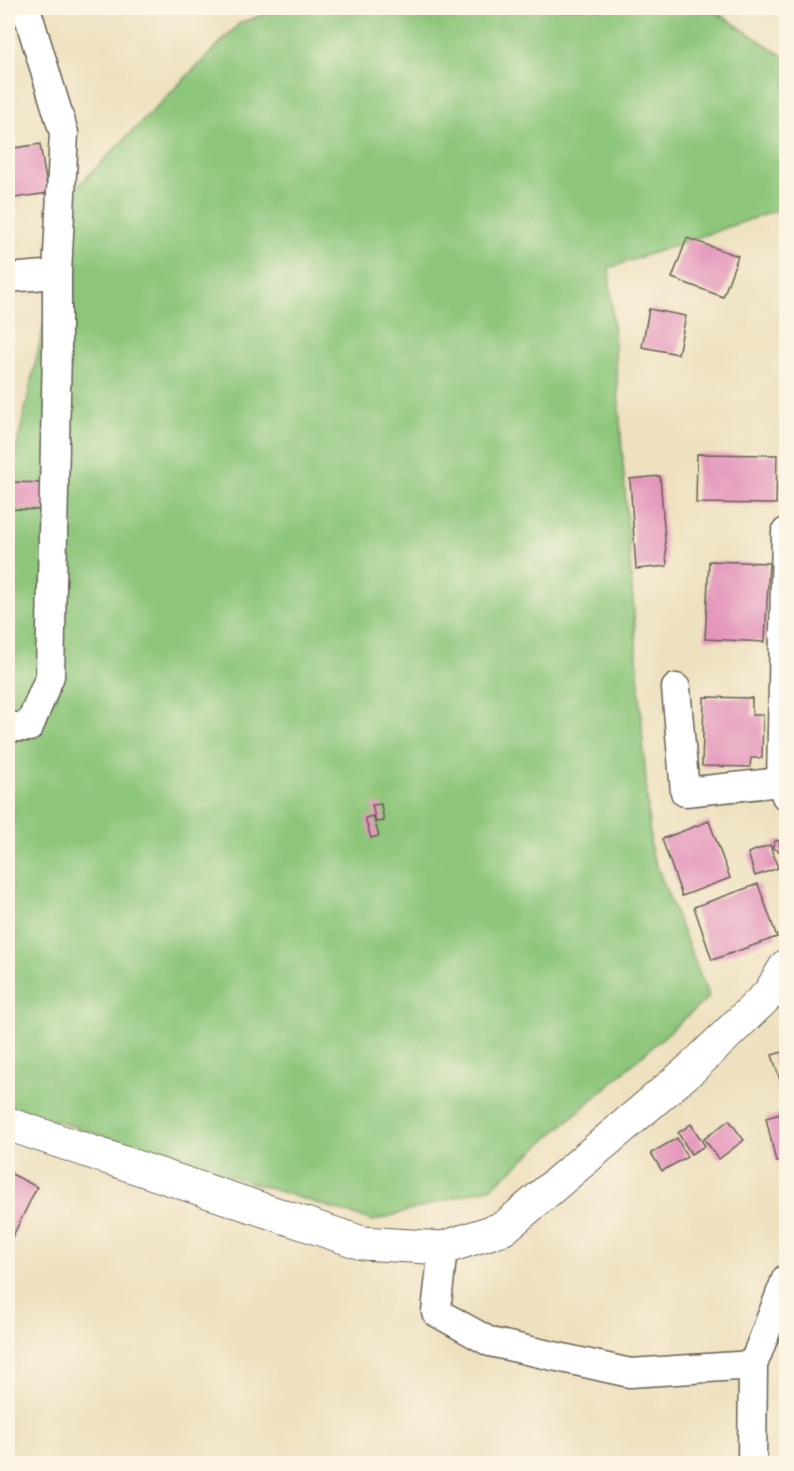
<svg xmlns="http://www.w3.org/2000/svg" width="794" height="1471" viewBox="0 0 794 1471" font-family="'Indie Flower',sans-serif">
<rect width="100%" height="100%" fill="#fcf5e5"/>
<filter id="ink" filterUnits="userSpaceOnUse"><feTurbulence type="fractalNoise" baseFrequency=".0167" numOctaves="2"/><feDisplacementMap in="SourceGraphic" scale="12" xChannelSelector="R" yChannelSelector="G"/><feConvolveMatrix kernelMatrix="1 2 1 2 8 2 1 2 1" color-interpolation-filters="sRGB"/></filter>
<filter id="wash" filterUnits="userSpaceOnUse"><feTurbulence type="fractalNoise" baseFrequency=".008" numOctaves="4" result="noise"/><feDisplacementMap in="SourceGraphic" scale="24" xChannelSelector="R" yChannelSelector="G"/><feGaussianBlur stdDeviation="1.35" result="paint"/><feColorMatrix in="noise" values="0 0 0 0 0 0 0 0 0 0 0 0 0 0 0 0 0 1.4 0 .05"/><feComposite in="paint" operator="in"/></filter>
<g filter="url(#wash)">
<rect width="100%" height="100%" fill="#eee1c0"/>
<path fill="#8dc67a" stroke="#54714b" stroke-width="1.5" d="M 282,8 L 710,8 L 786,58 L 786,207 L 609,268 L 651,852 L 709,997 L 492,1187 L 373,1221 L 8,1106 L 8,486 L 74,190 L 240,23 Z"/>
<g id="blocks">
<g fill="#e496bb">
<path d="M 40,144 L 48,193 L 8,199 L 8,149 Z"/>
<path d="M 687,238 L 738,256 L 723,297 L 672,278 Z"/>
<path d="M 649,309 L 686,316 L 678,354 L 642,347 Z"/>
<path d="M 697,454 L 777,455 L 776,504 L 696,503 Z"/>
<path d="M 660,476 L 667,566 L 636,569 L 630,479 Z"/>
<path d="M 8,482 L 48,483 L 47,510 L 8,509 Z"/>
<path d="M 709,561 L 769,563 L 765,642 L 705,639 Z"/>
<path d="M 704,697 L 752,698 L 752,715 L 763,715 L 762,758 L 751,758 L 750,767 L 702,766 Z"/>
<path d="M 381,804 L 384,821 L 376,822 L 372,805 Z"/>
<path d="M 373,816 L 379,836 L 371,838 L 365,818 Z"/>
<path d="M 709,821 L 730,878 L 682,896 L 662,839 Z"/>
<path d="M 776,840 L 786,845 L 783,853 L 772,848 Z"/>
<path d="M 770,845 L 778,868 L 755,876 L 748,853 Z"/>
<path d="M 758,884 L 777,937 L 712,960 L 694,907 Z"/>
<path d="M 786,1051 L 786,1078 L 780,1080 L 772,1055 Z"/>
<path d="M 780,1114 L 786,1142 L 786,1159 L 776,1162 L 766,1118 Z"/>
<path d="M 729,1120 L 744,1140 L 719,1159 L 704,1139 Z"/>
<path d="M 691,1124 L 705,1146 L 691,1154 L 678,1133 Z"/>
<path d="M 677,1138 L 687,1157 L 662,1171 L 651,1153 Z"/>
<path d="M 8,1172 L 37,1187 L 8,1246 Z"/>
</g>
</g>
</g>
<g filter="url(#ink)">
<use href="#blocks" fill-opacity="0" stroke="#666155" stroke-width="1.5"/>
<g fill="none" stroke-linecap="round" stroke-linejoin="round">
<g stroke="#666155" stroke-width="31">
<g id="minor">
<path d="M 8,278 L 57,274"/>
<path d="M 786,532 L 781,782 L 786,796"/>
<path d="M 676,688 L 685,792 L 781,782"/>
<path d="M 8,727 L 29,727 L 50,676 L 57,349 L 57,274 L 64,133 L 26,8"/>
<path d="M 443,1248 L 436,1312 L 490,1342 L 630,1373 L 753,1365"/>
<path d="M 752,1464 L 753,1365 L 786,1279"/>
</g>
</g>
<g stroke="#666155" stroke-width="35">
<path id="tertiary" d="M 8,1124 L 362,1243 L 443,1248 L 504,1228 L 692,1068 L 769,994 L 786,966"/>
</g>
<use href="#minor" stroke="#fff" stroke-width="28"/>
<use href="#tertiary" stroke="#fff" stroke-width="33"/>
</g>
</g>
<rect width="794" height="1471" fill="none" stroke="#fcf5e5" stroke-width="30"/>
</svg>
